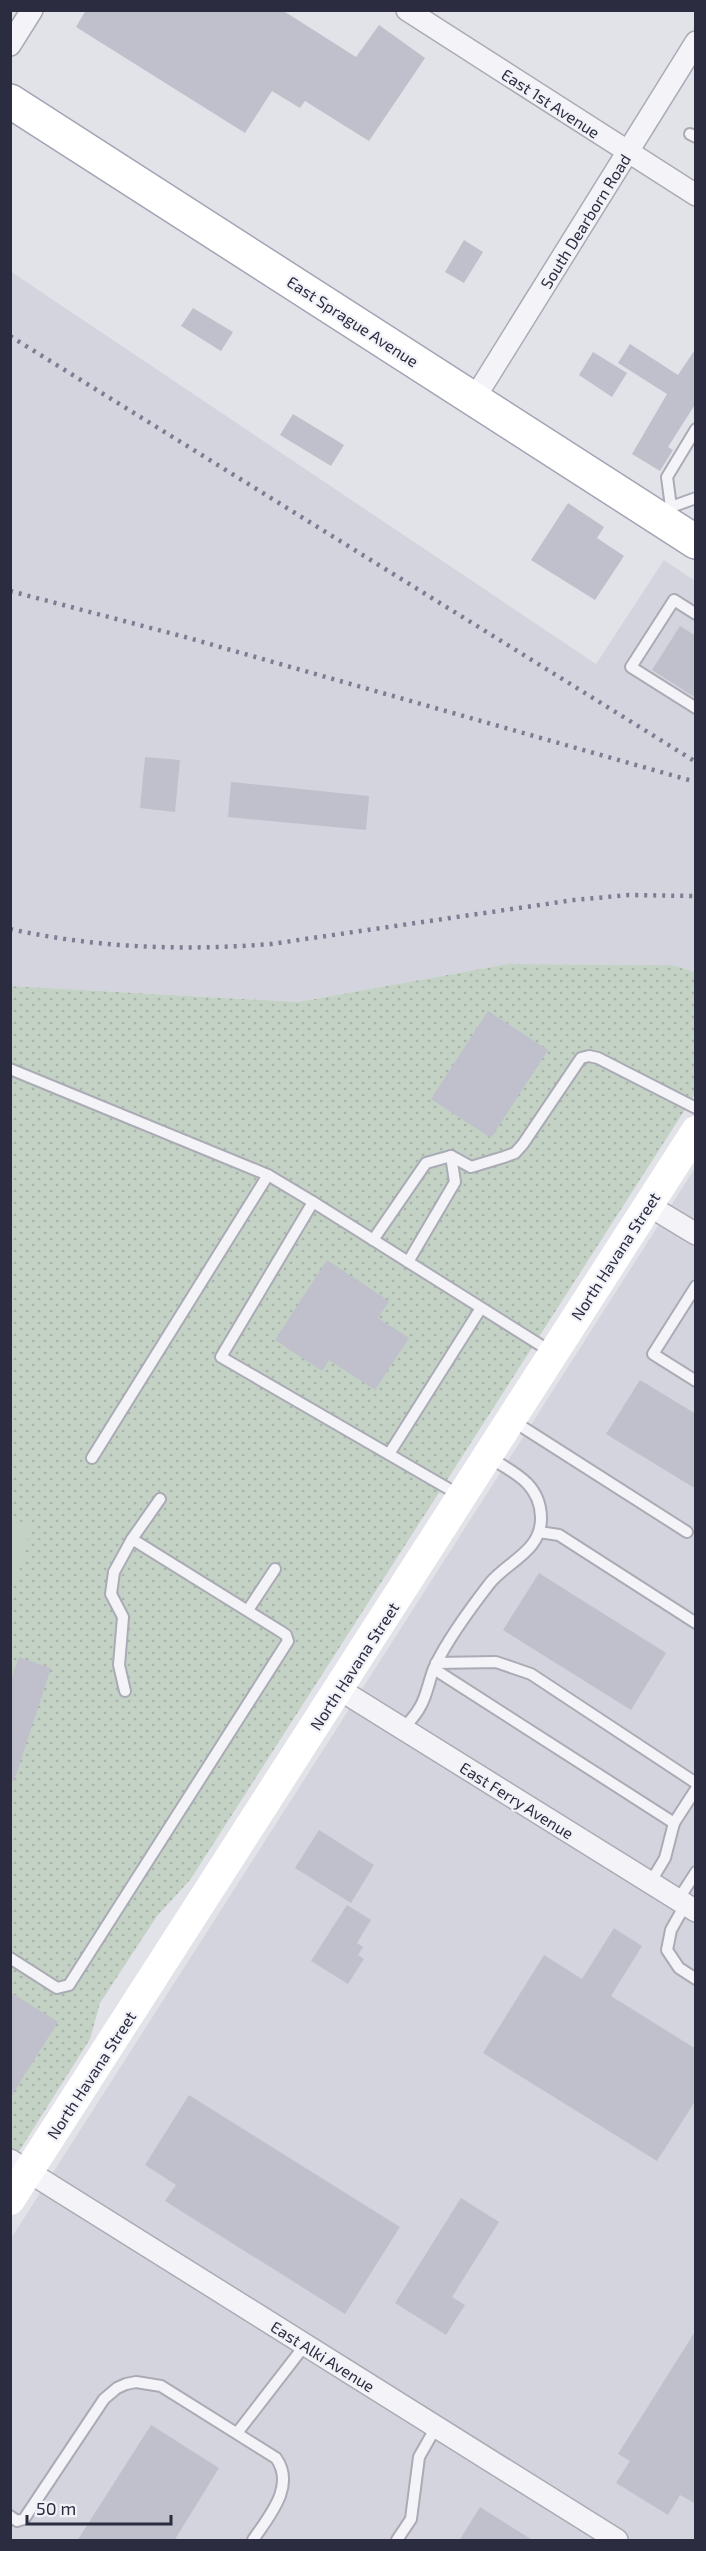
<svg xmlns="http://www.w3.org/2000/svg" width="706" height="2551" viewBox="0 0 706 2551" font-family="'Exo 2',sans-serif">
<defs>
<pattern id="grass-dots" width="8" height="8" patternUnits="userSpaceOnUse" patternTransform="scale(1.5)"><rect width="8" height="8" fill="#c3d2c4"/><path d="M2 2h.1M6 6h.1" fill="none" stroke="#a8b4a9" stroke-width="1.8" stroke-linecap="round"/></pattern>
</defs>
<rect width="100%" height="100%" fill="#e2e2e9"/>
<g fill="#d4d4de">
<path d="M 10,271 L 596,664 L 664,560 L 695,581 L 695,972 L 672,965 L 508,964 L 298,1002 L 11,986 Z"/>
<path d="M 695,1168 L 695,2540 L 11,2540 L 10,2240 Z"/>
</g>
<path fill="url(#grass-dots)" d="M 508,964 L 672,965 L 695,972 L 695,1094 L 190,1880 L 157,1916 L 100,2003 L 90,2039 L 11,2164 L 11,986 L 298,1002 Z"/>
<path fill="#c3d2c4" d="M 11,1519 L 32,1525 L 11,1595 L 10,1519 Z"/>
<g fill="#bfc0cc">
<path d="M 86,10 L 282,10 L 356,57 L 379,25 L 425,58 L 369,141 L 305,101 L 300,108 L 272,91 L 245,133 L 76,27 Z"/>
<path d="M 464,240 L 483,252 L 464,283 L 445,272 Z"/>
<path d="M 193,308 L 233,332 L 221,351 L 181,326 Z"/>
<path d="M 630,344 L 678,375 L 696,348 L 696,403 L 668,447 L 673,450 L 660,471 L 632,454 L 667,394 L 618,363 Z"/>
<path d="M 593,352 L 627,373 L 612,397 L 579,375 Z"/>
<path d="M 293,414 L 344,445 L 331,466 L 280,435 Z"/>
<path d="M 568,503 L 604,527 L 597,538 L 624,556 L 595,600 L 531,560 Z"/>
<path d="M 680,626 L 696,636 L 696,698 L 652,670 Z"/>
<path d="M 145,757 L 180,760 L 175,812 L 140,808 Z"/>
<path d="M 231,782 L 369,796 L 366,830 L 228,817 Z"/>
<path d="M 488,1011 L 548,1050 L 491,1138 L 431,1099 Z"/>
<path d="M 327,1260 L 389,1301 L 378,1318 L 409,1338 L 375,1390 L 329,1360 L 322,1371 L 275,1340 Z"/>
<path d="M 640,1380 L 696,1414 L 696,1489 L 606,1434 Z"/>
<path d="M 539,1573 L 666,1653 L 631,1710 L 503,1630 Z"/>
<path d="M 19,1657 L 51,1668 L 14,1781 L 10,1780 L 10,1683 Z"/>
<path d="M 319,1830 L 374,1865 L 351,1903 L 295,1868 Z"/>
<path d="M 347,1905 L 371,1920 L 357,1943 L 363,1947 L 358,1955 L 364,1959 L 348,1984 L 311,1961 Z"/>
<path d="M 614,1928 L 642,1946 L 611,1996 L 696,2049 L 696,2100 L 657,2161 L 483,2053 L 544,1955 L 582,1979 Z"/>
<path d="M 10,1992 L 58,2022 L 10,2098 Z"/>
<path d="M 189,2095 L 400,2227 L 345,2314 L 165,2201 L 176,2185 L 145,2165 Z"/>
<path d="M 461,2198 L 499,2222 L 452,2297 L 465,2305 L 446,2335 L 395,2303 Z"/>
<path d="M 696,2330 L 696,2504 L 680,2495 L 668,2515 L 616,2483 L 630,2461 L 618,2454 Z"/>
<path d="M 151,2425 L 219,2468 L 174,2541 L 77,2541 Z"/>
<path d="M 480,2507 L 534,2541 L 459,2541 Z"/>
</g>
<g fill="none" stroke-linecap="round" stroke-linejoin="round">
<g stroke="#ababb6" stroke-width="14">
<g id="lane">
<path d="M 690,134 L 696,137"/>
<path d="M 696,429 L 667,477 L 671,507 L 696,498"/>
<path d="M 696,614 L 674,600 L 631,667 L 696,708"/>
<path d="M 10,1069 L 268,1175 L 92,1458"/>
<path d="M 268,1175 L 313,1202"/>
<path d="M 373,1240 L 426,1163 L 451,1156 L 471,1167 L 504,1157 L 515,1153 L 523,1144 L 581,1058 L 589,1056 L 598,1058 L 696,1108"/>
<path d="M 408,1262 L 455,1182 L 451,1156"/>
<path d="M 696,1286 L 653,1354 L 696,1381"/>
<path d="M 513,1421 L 687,1532"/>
<path d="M 389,1454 L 481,1308"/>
<path d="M 461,1496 L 221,1357 L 313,1202 L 553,1353"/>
<path d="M 539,1532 L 559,1535 L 696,1623"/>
<path d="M 248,1610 L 275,1569"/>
<path d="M 436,1663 L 496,1662 L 531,1674 L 696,1783"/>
<path d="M 434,1669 L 674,1823"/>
<path d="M 125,1691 L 119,1665 L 123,1617 L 111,1594 L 114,1572 L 132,1539"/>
<path d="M 403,1729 C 409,1722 416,1715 420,1707 C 428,1694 429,1677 436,1664 C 448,1639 473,1605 490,1583 C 508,1561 542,1551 541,1517 C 540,1484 515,1473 490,1458"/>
<path d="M 650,1883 L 665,1858 L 674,1823 L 696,1789"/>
<path d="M 678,1900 L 696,1872"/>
<path d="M 685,1905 L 671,1930 L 667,1950 L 679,1968 L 696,1979"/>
<path d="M 10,1958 L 57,1988 L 69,1985 L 288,1641 L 286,1635 L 280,1631 L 132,1539 L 160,1499"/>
<path d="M 237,2433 L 305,2345"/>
<path d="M 10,2516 L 17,2521 L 24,2519 L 104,2399 L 117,2388 L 126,2384 L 136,2382 L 161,2386 L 276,2458 C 296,2486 269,2516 253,2540"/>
<path d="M 397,2540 L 411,2519 L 419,2457 L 436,2427"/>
</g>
</g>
<g stroke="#ababb6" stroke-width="24">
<g id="street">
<path d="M 407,10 L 696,195"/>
<path d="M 10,45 L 32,10"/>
<path d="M 474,399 L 696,42"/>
<path d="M 648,1205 L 696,1234"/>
<path d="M 339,1689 L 696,1911"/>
<path d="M 10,2160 L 617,2540"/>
</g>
</g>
<g stroke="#a2a3b4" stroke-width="36">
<path id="primary" d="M 10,101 L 696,542"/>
</g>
<use href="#lane" stroke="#f4f4f8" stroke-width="10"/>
<use href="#street" stroke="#f4f4f8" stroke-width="21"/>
<path stroke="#fff" stroke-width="30" d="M 10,2200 L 696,1131"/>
<use href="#primary" stroke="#fff" stroke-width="33"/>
<g stroke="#7c7d92" stroke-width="4.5" stroke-dasharray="3 6" stroke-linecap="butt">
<path d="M 10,336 L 696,762"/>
<path d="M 10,591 L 185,637 L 696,782"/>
<path d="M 10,929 C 97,948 183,951 271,944 L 574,900 L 629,895 L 696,896"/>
</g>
</g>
<g text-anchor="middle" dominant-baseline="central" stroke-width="4.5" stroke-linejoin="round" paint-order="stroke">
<g font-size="16" fill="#2b2c40" stroke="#f1f2f7">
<text transform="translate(551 103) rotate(33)">East 1st Avenue</text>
<text transform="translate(585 221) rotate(-58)">South Dearborn Road</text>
<text transform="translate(353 321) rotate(33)">East Sprague Avenue</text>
<text transform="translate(615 1256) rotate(-57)">North Havana Street</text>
<text transform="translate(354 1666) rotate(-57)">North Havana Street</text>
<text transform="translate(517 1800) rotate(32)">East Ferry Avenue</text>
<text transform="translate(91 2075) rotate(-57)">North Havana Street</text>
<text transform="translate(323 2356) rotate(32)">East Alki Avenue</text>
</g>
</g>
<rect width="706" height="2551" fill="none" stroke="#2b2c40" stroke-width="24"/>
<path d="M27 2515v9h144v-9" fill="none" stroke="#2b2c40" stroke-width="3"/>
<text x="36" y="2515" font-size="18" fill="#2b2c40" stroke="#f1f2f7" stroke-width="4.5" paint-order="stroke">50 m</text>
</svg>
